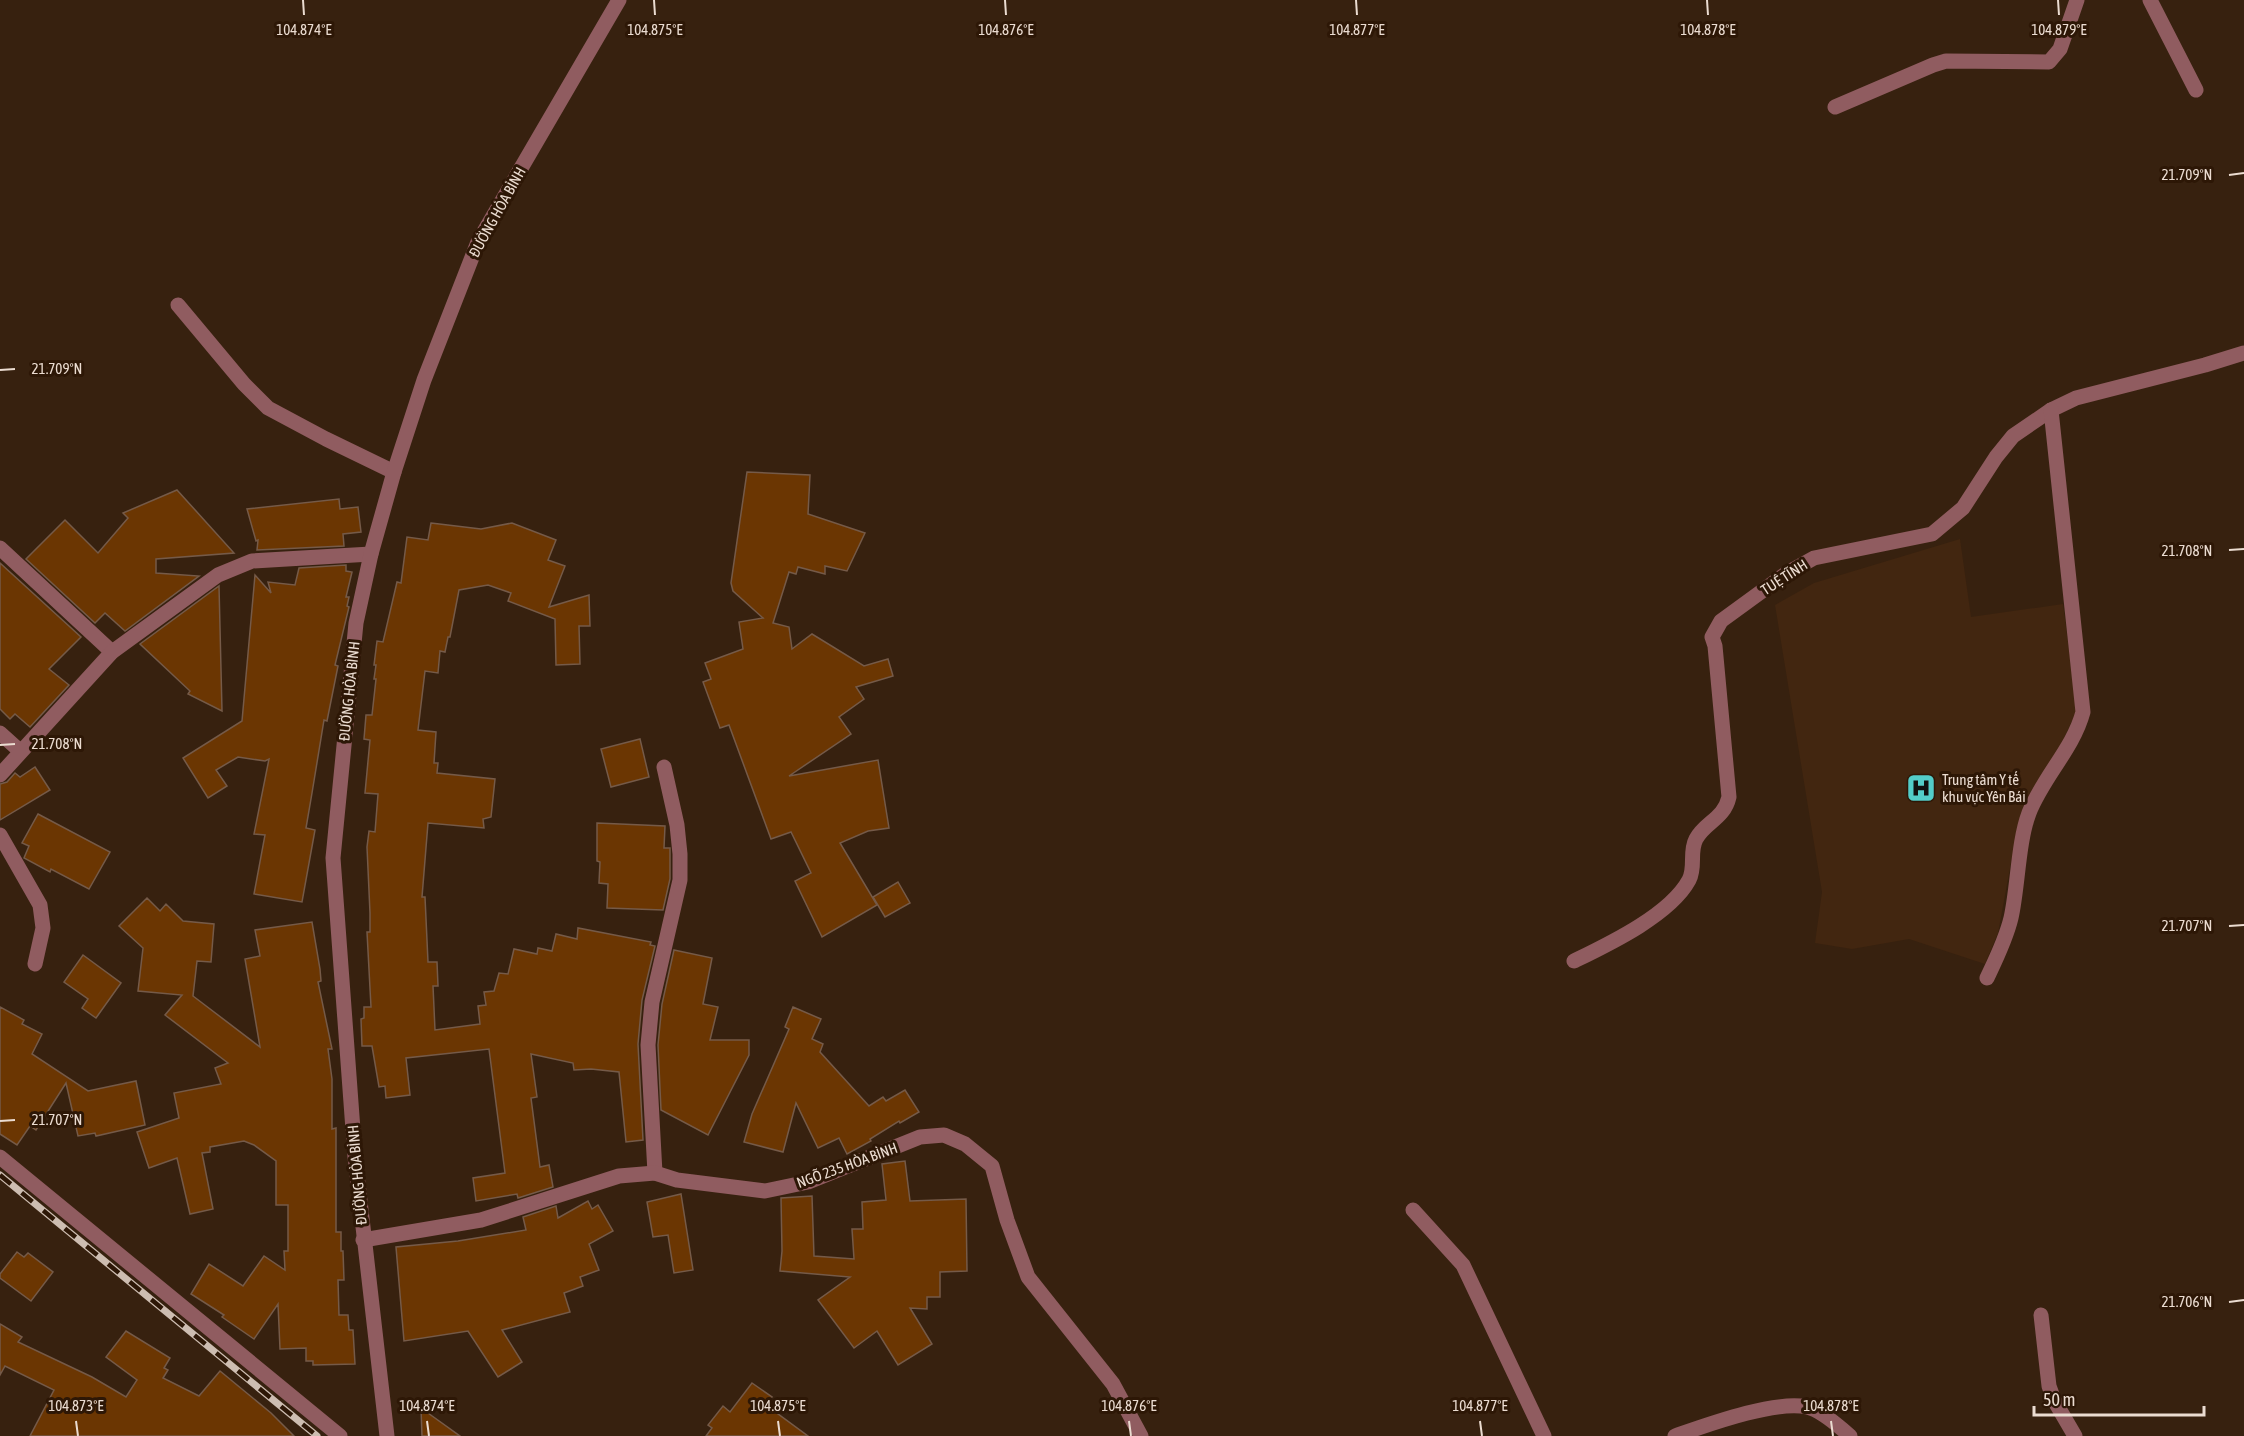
<svg xmlns="http://www.w3.org/2000/svg" width="2244" height="1436" viewBox="0 0 2244 1436" font-family="'Asap Condensed',sans-serif">
<rect width="100%" height="100%" fill="#37210f"/>
<path fill="#422610" d="M 1960,539 L 1971,617 L 2063,604 L 2077,711 L 2058,750 L 2018,825 L 1998,933 L 1985,964 L 1909,939 L 1852,949 L 1815,943 L 1822,892 L 1775,605 L 1814,583 Z"/>
<g fill="#6b3602" stroke="#755a48" stroke-width="1.5">
<path d="M 747,472 L 810,475 L 808,514 L 865,533 L 847,571 L 825,566 L 825,574 L 798,567 L 796,574 L 789,572 L 773,623 L 789,627 L 792,649 L 812,634 L 864,666 L 888,659 L 893,676 L 856,687 L 864,699 L 839,717 L 851,734 L 789,776 L 878,760 L 889,828 L 868,831 L 840,843 L 877,905 L 822,937 L 795,881 L 811,873 L 791,832 L 771,839 L 729,725 L 720,728 L 703,682 L 711,679 L 705,663 L 743,649 L 739,622 L 763,618 L 733,591 L 731,583 Z"/>
<path d="M 177,490 L 234,553 L 156,559 L 156,573 L 199,576 L 125,631 L 105,613 L 95,623 L 26,559 L 65,520 L 98,553 L 128,518 L 123,513 Z"/>
<path d="M 339,499 L 340,509 L 358,507 L 361,532 L 343,534 L 344,546 L 257,550 L 258,540 L 256,541 L 247,509 Z"/>
<path d="M 431,523 L 481,529 L 512,523 L 556,540 L 548,560 L 565,566 L 549,607 L 589,595 L 590,626 L 579,626 L 580,664 L 556,665 L 555,619 L 508,601 L 511,593 L 488,585 L 459,590 L 450,637 L 448,637 L 445,652 L 440,651 L 438,673 L 425,671 L 418,730 L 436,732 L 434,763 L 438,763 L 437,773 L 495,779 L 491,817 L 483,819 L 484,828 L 428,823 L 422,897 L 425,897 L 428,962 L 437,962 L 438,986 L 433,986 L 435,1030 L 480,1024 L 478,1006 L 486,1005 L 484,992 L 494,991 L 499,973 L 508,974 L 514,949 L 537,954 L 538,948 L 552,951 L 556,934 L 577,939 L 578,928 L 651,942 L 650,945 L 655,946 L 642,1000 L 638,1044 L 643,1140 L 626,1142 L 619,1072 L 591,1069 L 574,1070 L 573,1063 L 531,1054 L 537,1097 L 531,1098 L 540,1167 L 549,1165 L 553,1187 L 518,1198 L 517,1194 L 476,1201 L 473,1178 L 505,1173 L 489,1049 L 406,1058 L 410,1095 L 386,1098 L 385,1086 L 379,1087 L 372,1046 L 362,1046 L 361,1019 L 364,1018 L 364,1007 L 371,1007 L 367,932 L 370,932 L 370,913 L 367,847 L 369,831 L 375,832 L 378,794 L 365,793 L 370,740 L 364,739 L 366,715 L 372,715 L 376,679 L 374,679 L 376,665 L 374,665 L 377,641 L 383,642 L 397,582 L 401,583 L 407,537 L 428,540 Z"/>
<path d="M 0,563 L 81,637 L 49,669 L 69,685 L 30,727 L 15,714 L 10,719 L 0,709 Z"/>
<path d="M 346,565 L 346,571 L 352,572 L 346,597 L 349,597 L 347,606 L 349,607 L 335,665 L 338,666 L 327,721 L 324,720 L 312,793 L 306,828 L 315,830 L 302,902 L 254,894 L 265,835 L 254,834 L 269,759 L 265,761 L 238,757 L 216,770 L 227,786 L 208,798 L 183,758 L 242,721 L 255,575 L 271,593 L 268,582 L 295,585 L 299,568 Z"/>
<path d="M 219,586 L 222,711 L 188,694 L 190,691 L 140,644 Z"/>
<path d="M 640,739 L 649,777 L 611,787 L 601,749 Z"/>
<path d="M 35,767 L 50,790 L 0,820 L 0,784 L 7,782 L 15,773 L 20,777 Z"/>
<path d="M 38,814 L 110,852 L 89,889 L 51,869 L 50,872 L 24,858 L 29,846 L 22,843 Z"/>
<path d="M 597,823 L 665,826 L 664,848 L 670,848 L 670,879 L 663,910 L 607,908 L 608,884 L 599,883 L 600,862 L 597,861 Z"/>
<path d="M 898,882 L 910,903 L 885,917 L 873,897 Z"/>
<path d="M 147,898 L 160,911 L 166,904 L 183,921 L 214,924 L 211,962 L 197,961 L 193,996 L 260,1047 L 245,959 L 260,956 L 255,930 L 312,922 L 320,969 L 321,981 L 318,982 L 332,1049 L 328,1049 L 332,1079 L 332,1129 L 336,1128 L 336,1232 L 341,1232 L 341,1251 L 343,1251 L 344,1280 L 338,1280 L 339,1315 L 348,1315 L 349,1330 L 353,1330 L 355,1364 L 313,1365 L 313,1361 L 306,1361 L 306,1348 L 280,1349 L 278,1304 L 254,1339 L 222,1317 L 224,1315 L 191,1294 L 209,1264 L 243,1286 L 264,1256 L 285,1270 L 284,1251 L 288,1251 L 288,1205 L 276,1205 L 276,1161 L 254,1145 L 244,1141 L 210,1147 L 210,1152 L 202,1153 L 213,1209 L 190,1214 L 177,1158 L 149,1168 L 137,1132 L 179,1118 L 174,1093 L 221,1084 L 215,1068 L 228,1063 L 165,1015 L 182,995 L 138,991 L 143,948 L 119,926 Z"/>
<path d="M 674,950 L 712,958 L 703,1004 L 718,1007 L 710,1040 L 749,1040 L 749,1055 L 708,1135 L 661,1110 L 658,1045 L 662,1004 Z"/>
<path d="M 83,955 L 121,983 L 96,1018 L 82,1008 L 88,999 L 64,982 Z"/>
<path d="M 0,1007 L 24,1020 L 22,1024 L 42,1034 L 32,1054 L 88,1091 L 136,1081 L 145,1125 L 96,1136 L 95,1133 L 78,1136 L 66,1083 L 36,1130 L 30,1126 L 17,1145 L 0,1134 Z"/>
<path d="M 793,1007 L 821,1019 L 812,1039 L 823,1044 L 820,1052 L 869,1106 L 883,1097 L 886,1101 L 905,1090 L 919,1112 L 900,1123 L 899,1121 L 870,1139 L 871,1141 L 847,1154 L 839,1138 L 818,1148 L 796,1103 L 783,1152 L 744,1142 L 752,1114 L 789,1029 L 785,1027 Z"/>
<path d="M 905,1161 L 910,1201 L 966,1199 L 967,1271 L 940,1272 L 940,1297 L 927,1297 L 927,1309 L 910,1308 L 932,1344 L 898,1365 L 877,1331 L 854,1348 L 818,1300 L 850,1277 L 780,1271 L 782,1251 L 781,1198 L 812,1196 L 814,1256 L 854,1259 L 852,1229 L 863,1229 L 862,1202 L 886,1200 L 882,1164 Z"/>
<path d="M 681,1194 L 693,1270 L 674,1273 L 668,1235 L 653,1237 L 647,1202 Z"/>
<path d="M 588,1201 L 592,1209 L 598,1205 L 613,1231 L 589,1244 L 599,1270 L 580,1277 L 583,1286 L 564,1293 L 570,1312 L 502,1330 L 522,1362 L 498,1377 L 468,1331 L 404,1341 L 396,1247 L 458,1241 L 526,1230 L 523,1217 L 556,1206 L 558,1218 Z"/>
<path d="M 17,1252 L 24,1257 L 28,1253 L 53,1272 L 31,1301 L 0,1278 L 0,1274 Z"/>
<path d="M 0,1324 L 22,1337 L 18,1342 L 92,1377 L 126,1397 L 137,1380 L 106,1357 L 126,1331 L 170,1358 L 164,1368 L 168,1370 L 163,1378 L 199,1396 L 220,1371 L 271,1413 L 294,1436 L 30,1436 L 54,1390 L 5,1366 L 0,1375 Z"/>
<path d="M 752,1383 L 772,1397 L 766,1405 L 808,1436 L 706,1436 L 712,1428 L 708,1425 L 723,1406 L 730,1412 Z"/>
<path d="M 421,1408 L 460,1436 L 422,1436 Z"/>
</g>
<g fill="none" stroke-linecap="round" stroke-linejoin="round">
<g stroke="#905c60" stroke-width="15">
<path d="M 2150,0 L 2196,90"/>
<path d="M 1835,107 L 1933,65 L 1946,61 L 2049,62 L 2060,49 L 2077,0"/>
<path d="M 178,305 L 244,384 L 268,408 L 326,439 L 394,472"/>
<path d="M 0,548 L 112,652"/>
<path d="M 0,733 L 20,751"/>
<path d="M 0,775 L 112,652 L 218,575 L 252,561 L 371,554"/>
<path d="M 0,835 L 40,905 L 43,928 L 35,964"/>
<path d="M 1574,961 C 1609,944 1670,915 1689,880 C 1696,867 1689,852 1696,839 C 1705,822 1724,819 1729,797 L 1715,646 L 1712,637 L 1721,621 L 1787,573 L 1814,558 L 1932,534 L 1963,508 L 1996,457 L 2013,436 L 2051,410 L 2076,398 L 2205,365 L 2244,353"/>
<path d="M 1987,978 C 1996,959 2006,939 2011,918 C 2018,887 2018,842 2029,813 C 2043,777 2073,749 2083,712 L 2051,410"/>
<path d="M 0,1157 L 340,1436"/>
<path d="M 655,1173 L 648,1045 L 652,1002 L 680,880 L 680,854 L 677,825 L 664,767"/>
<path d="M 1413,1210 L 1463,1265 L 1544,1436"/>
<path d="M 363,1240 L 481,1220 L 619,1176 L 655,1173 L 677,1180 L 765,1191 L 808,1182 L 920,1137 L 944,1135 L 965,1144 L 992,1166 L 1007,1220 L 1028,1277 L 1113,1384 L 1141,1436"/>
<path d="M 2041,1315 L 2049,1386 L 2054,1400 L 2075,1436"/>
<path d="M 387,1436 L 355,1157 L 333,858 L 356,623 L 371,554 L 394,472 L 424,380 L 478,242 L 619,0"/>
<path d="M 1675,1436 C 1707,1425 1775,1400 1807,1407 C 1820,1410 1840,1427 1850,1436"/>
</g>
<g stroke="#cdbdb1" stroke-width="7">
<path id="rail" d="M 0,1175 L 317,1436"/>
</g>
<use href="#rail" stroke="#2d1706" stroke-width="4.5" stroke-dasharray="14" stroke-linecap="butt"/>
</g>
<path fill="none" stroke="#ebdcd1" stroke-width="2" d="M 303,0 L 304,15M 654,0 L 655,15M 1005,0 L 1006,15M 1356,0 L 1357,15M 1707,0 L 1708,15M 2058,0 L 2059,15M 2229,175 L 2244,173M 0,370 L 15,369M 2229,550 L 2244,549M 0,745 L 15,744M 2229,926 L 2244,925M 0,1121 L 15,1120M 2229,1302 L 2244,1300M 76,1421 L 78,1436M 427,1421 L 429,1436M 778,1421 L 780,1436M 1129,1421 L 1131,1436M 1480,1421 L 1482,1436M 1831,1421 L 1833,1436"/>
<defs>
<g id="hospital-square" transform="scale(1.5)"><rect x="-9" y="-9" width="18" height="18" rx="4" fill="#53cdc9" stroke="#2d1706"/><path d="M-5-5h3v3.5h4V-5h3V5h-3V1.5h-4V5h-3Z" fill="#111"/></g>
</defs>
<g fill-rule="evenodd">
<use href="#hospital-square" x="1921" y="788"/>
</g>
<g text-anchor="middle" dominant-baseline="central" stroke-width="6" stroke-linejoin="round" paint-order="stroke">
<g font-size="15" fill="#ebdcd1" stroke="#2d1706">
<text transform="translate(497 212) rotate(-61)">ĐƯỜNG HÒA BÌNH</text>
<text transform="translate(1784 577) rotate(-33)">TUỆ TĨNH</text>
<text transform="translate(349 691) rotate(-84)">ĐƯỜNG HÒA BÌNH</text>
<text transform="translate(847 1165) rotate(-20)">NGÕ 235 HÒA BÌNH</text>
<text transform="translate(357 1175) rotate(-95)">ĐƯỜNG HÒA BÌNH</text>
</g>
<g font-size="15" fill="#ebdcd1" stroke="#2d1706" text-anchor="start">
<text x="1942" y="779">Trung tâm Y tế<tspan x="1942" dy="17">khu vực Yên Bái</tspan></text>
</g>
</g>
<g font-size="15" text-anchor="middle" fill="#ebdcd1" stroke="#2d1706" stroke-width="6" stroke-linejoin="round" paint-order="stroke">
<text x="304" y="35">104.874°E</text>
<text x="655" y="35">104.875°E</text>
<text x="1006" y="35">104.876°E</text>
<text x="1357" y="35">104.877°E</text>
<text x="1708" y="35">104.878°E</text>
<text x="2059" y="35">104.879°E</text>
<text x="2187" y="180">21.709°N</text>
<text x="57" y="374">21.709°N</text>
<text x="2187" y="556">21.708°N</text>
<text x="57" y="749">21.708°N</text>
<text x="2187" y="931">21.707°N</text>
<text x="57" y="1125">21.707°N</text>
<text x="2187" y="1307">21.706°N</text>
<text x="76" y="1411">104.873°E</text>
<text x="427" y="1411">104.874°E</text>
<text x="778" y="1411">104.875°E</text>
<text x="1129" y="1411">104.876°E</text>
<text x="1480" y="1411">104.877°E</text>
<text x="1831" y="1411">104.878°E</text>
</g>
<path d="M2034 1406v9h170v-9" fill="none" stroke="#ebdcd1" stroke-width="3"/>
<text x="2043" y="1406" font-size="18" fill="#ebdcd1" stroke="#2d1706" stroke-width="4.5" paint-order="stroke">50 m</text>
</svg>
